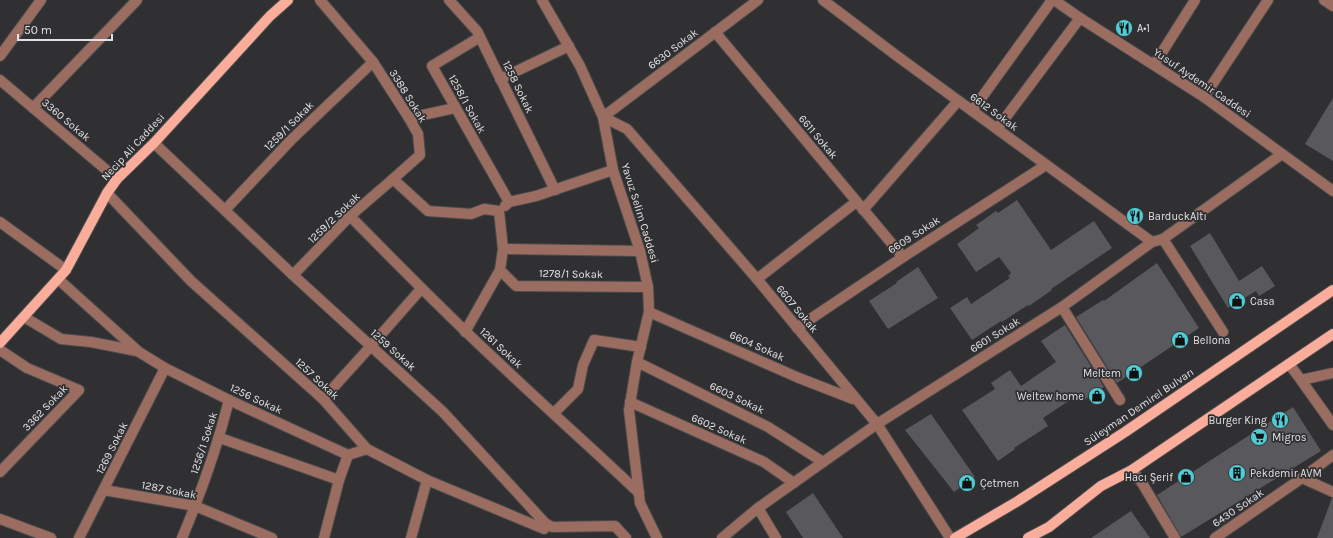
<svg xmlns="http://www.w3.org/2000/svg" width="1333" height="538" viewBox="0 0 1333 538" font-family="Karla,sans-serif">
<rect width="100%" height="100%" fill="#303033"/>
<g fill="#59595d">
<path d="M 1333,98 L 1333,161 L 1305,144 Z"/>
<path d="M 1017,200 L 1051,250 L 1094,221 L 1112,248 L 1051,289 L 1052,290 L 1029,306 L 1028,305 L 1002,322 L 1001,321 L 972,340 L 950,308 L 967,297 L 971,304 L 1010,278 L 1008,276 L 1011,273 L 999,257 L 976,272 L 957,244 L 979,228 L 976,225 L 996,211 L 998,213 Z"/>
<path d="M 1210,233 L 1239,281 L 1262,266 L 1275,286 L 1259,296 L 1256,291 L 1228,308 L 1190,246 Z"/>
<path d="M 1157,263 L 1199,328 L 1117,383 L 1076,317 L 1103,300 L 1104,301 Z"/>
<path d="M 918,267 L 938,298 L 888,329 L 869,301 L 897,283 L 896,282 Z"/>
<path d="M 1065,325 L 1104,387 L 1083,401 L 1079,394 L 1043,418 L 1048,426 L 1014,448 L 1015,449 L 998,461 L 962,410 L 995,389 L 991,383 L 1010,370 L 1021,386 L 1056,362 L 1041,341 Z"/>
<path d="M 1293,407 L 1321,451 L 1181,537 L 1157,495 Z"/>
<path d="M 931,414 L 975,477 L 954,492 L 905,430 Z"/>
<path d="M 813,493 L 843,538 L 803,538 L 786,512 Z"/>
<path d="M 1332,498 L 1333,498 L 1333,538 L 1317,538 Z"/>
<path d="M 1131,511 L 1150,538 L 1091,538 Z"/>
</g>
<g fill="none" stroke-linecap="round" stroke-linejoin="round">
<g stroke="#4c4c4f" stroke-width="12">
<g id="minor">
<path d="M 320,0 L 373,62 L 409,118 L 418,134 L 420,155 L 393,179 L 428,211 L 471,214 L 484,209 L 499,211 L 503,249 L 500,270 L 465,332"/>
<path d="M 449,0 L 477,31 L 555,190"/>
<path d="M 542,0 L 580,66 L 603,117 L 613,170 L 640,251 L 648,287 L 649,312 L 637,362 L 629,410 L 640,503 L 657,538"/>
<path d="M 758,0 L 603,117 L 627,129 L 757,279 L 877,424 L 950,538"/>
<path d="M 823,0 L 897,56 L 1152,242"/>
<path d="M 1054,0 L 1080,18 L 1204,97 L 1333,191"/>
<path d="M 1324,0 L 1333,6"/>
<path d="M 715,32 L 903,257"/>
<path d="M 480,37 L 432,66 L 509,202"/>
<path d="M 0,56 L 41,0"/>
<path d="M 1154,65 L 1195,0"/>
<path d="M 500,79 L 569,46"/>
<path d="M 0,80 L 117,179"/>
<path d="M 1204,97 L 1268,0"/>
<path d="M 33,108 L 137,0"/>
<path d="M 972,111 L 1052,0"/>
<path d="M 409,118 L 455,108"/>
<path d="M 997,129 L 1080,18"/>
<path d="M 154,143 L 293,275 L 443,412 L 545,523 L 552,527 L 615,526 L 626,538"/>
<path d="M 107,193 L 191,281 L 323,399 L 367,449 L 427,480 L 544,529"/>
<path d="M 505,206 L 509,202 L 536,196 L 613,170"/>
<path d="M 225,210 L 291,140 L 373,62"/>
<path d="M 863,210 L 958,101"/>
<path d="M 350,216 C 399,266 448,316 499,363 C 545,407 593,449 639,493"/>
<path d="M 0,222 L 66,270"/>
<path d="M 1163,239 L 1223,332"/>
<path d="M 503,249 L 640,251"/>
<path d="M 500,270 L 516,286 L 648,287"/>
<path d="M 293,275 L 350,216 L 393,179"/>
<path d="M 58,279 L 139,352 L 165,368 L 229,400 L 348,455 L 367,449"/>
<path d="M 757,279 L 856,202"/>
<path d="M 1062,307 L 1120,400"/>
<path d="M 649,312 L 799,378 L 853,399"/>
<path d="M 24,317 L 61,339 L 91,342 L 137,351"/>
<path d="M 797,328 L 903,257 L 1046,165"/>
<path d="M 0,350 L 27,368 L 79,390 L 0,472"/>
<path d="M 637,362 L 768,427 L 823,462"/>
<path d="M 1289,364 L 1301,380 L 1333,425"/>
<path d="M 1301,380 L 1333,373"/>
<path d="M 323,399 L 371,346 L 421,289"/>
<path d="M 630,402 L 764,462 L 794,483"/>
<path d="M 554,413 L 578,389 L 583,365 L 594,340 L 641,347"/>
<path d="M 220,438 L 339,480"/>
<path d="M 1132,470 L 1142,483 L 1175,538"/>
<path d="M 1302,478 L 1333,492"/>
<path d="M 104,490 L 195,506 L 272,538"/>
<path d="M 758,508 L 776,538"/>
<path d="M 0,519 L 51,538"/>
<path d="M 79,538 L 165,368"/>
<path d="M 182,538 C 201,493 217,448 229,400"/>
<path d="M 324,538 L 339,480 L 348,455"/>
<path d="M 411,538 L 427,480"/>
<path d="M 722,538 L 758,508 L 877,424 L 1062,307 L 1152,242 L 1163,239 L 1282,154"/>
<path d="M 1215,538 L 1302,478 L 1333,455"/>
</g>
</g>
<g stroke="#4c4c4f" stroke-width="12">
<g id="major">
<path d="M 0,343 L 66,270 L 107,193 L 117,179 L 154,143 L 270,16 L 288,0"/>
<path d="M 955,538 L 1018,501 L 1125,432 L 1333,290"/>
<path d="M 1028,538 L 1049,527 L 1101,486 L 1132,470 L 1333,334"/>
</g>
</g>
<use href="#minor" stroke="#9b6d61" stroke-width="10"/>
<use href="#major" stroke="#faad9a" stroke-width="10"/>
</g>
<defs>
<g id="restaurant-disc" transform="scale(0.9)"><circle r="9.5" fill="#51ccd4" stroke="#303033"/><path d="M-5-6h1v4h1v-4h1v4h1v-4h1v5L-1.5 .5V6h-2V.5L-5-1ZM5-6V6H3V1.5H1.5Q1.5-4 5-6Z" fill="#111"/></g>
<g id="shop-disc" transform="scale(0.9)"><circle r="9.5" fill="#51ccd4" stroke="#303033"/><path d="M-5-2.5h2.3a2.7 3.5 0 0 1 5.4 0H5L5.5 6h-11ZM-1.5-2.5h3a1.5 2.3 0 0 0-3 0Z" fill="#111"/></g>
<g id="supermarket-disc" transform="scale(0.9)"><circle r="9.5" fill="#51ccd4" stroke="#303033"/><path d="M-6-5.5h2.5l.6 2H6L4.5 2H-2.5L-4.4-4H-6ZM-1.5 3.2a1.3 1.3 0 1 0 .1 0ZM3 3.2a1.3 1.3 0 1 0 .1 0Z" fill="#111"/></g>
<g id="building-disc" transform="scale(0.9)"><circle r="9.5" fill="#51ccd4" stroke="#303033"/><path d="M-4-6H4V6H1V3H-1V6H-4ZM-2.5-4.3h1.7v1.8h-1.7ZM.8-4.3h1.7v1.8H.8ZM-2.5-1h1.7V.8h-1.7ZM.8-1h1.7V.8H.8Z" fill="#111"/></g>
</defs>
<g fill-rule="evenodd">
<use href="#restaurant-disc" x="1124" y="28"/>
<use href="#restaurant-disc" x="1135" y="216"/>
<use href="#shop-disc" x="1237" y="301"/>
<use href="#shop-disc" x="1180" y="340"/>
<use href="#shop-disc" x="1134" y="373"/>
<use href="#shop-disc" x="1097" y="396"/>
<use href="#restaurant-disc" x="1280" y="420"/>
<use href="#supermarket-disc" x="1259" y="437"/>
<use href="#building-disc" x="1237" y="473"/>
<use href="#shop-disc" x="1186" y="477"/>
<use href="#shop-disc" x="967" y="483"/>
</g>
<g text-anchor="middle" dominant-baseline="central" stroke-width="3.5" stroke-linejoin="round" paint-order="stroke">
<g font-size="11" fill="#e1e1e3" stroke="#303033" text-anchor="start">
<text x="1137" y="28">A•1</text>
<text x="1148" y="216">BarduckAltı</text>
<text x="1250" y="301">Casa</text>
<text x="1193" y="340">Bellona</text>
<text x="1121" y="373" text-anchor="end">Meltem</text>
<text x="1084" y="396" text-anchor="end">Weltew home</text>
<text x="1267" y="420" text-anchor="end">Burger King</text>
<text x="1272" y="437">Migros</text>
<text x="1250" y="473">Pekdemir AVM</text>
<text x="1173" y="477" text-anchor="end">Hacı Şerif</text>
<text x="980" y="483">Çetmen</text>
</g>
<g font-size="11" fill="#e1e1e3" stroke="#303033">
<text transform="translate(673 49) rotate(-37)">6630 Sokak</text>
<text transform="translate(1202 83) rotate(34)">Yusuf Aydemir Caddesi</text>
<text transform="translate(518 87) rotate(64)">1258 Sokak</text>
<text transform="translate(408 96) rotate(58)">3388 Sokak</text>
<text transform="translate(467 104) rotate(61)">1258/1 Sokak</text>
<text transform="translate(994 112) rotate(36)">6612 Sokak</text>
<text transform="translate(66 120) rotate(40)">3360 Sokak</text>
<text transform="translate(289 126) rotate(-45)">1259/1 Sokak</text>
<text transform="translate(818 137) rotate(50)">6611 Sokak</text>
<text transform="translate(133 147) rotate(-47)">Necip Ali Caddesi</text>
<text transform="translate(640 213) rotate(73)">Yavuz Selim Caddesi</text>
<text transform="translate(334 218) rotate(-44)">1259/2 Sokak</text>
<text transform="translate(914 235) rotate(-33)">6609 Sokak</text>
<text transform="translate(571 274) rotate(1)">1278/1 Sokak</text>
<text transform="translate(797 309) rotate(50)">6607 Sokak</text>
<text transform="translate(995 335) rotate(-32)">6601 Sokak</text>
<text transform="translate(757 346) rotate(24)">6604 Sokak</text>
<text transform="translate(501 348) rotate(43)">1261 Sokak</text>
<text transform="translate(393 350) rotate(42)">1259 Sokak</text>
<text transform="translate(317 379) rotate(43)">1257 Sokak</text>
<text transform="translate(737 398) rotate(26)">6603 Sokak</text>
<text transform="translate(256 399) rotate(25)">1256 Sokak</text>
<text transform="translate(1139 407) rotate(-34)">Süleyman Demirel Bulvarı</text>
<text transform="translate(45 408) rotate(-46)">3362 Sokak</text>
<text transform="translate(719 429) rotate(24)">6602 Sokak</text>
<text transform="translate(204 443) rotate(-72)">1256/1 Sokak</text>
<text transform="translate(112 448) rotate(-63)">1269 Sokak</text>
<text transform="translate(169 490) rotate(11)">1287 Sokak</text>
<text transform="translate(1238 508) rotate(-34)">6430 Sokak</text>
</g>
</g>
<path d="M18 34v6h94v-6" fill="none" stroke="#e1e1e3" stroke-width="2"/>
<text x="24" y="34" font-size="12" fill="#e1e1e3" stroke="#303033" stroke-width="3" paint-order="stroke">50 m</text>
</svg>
